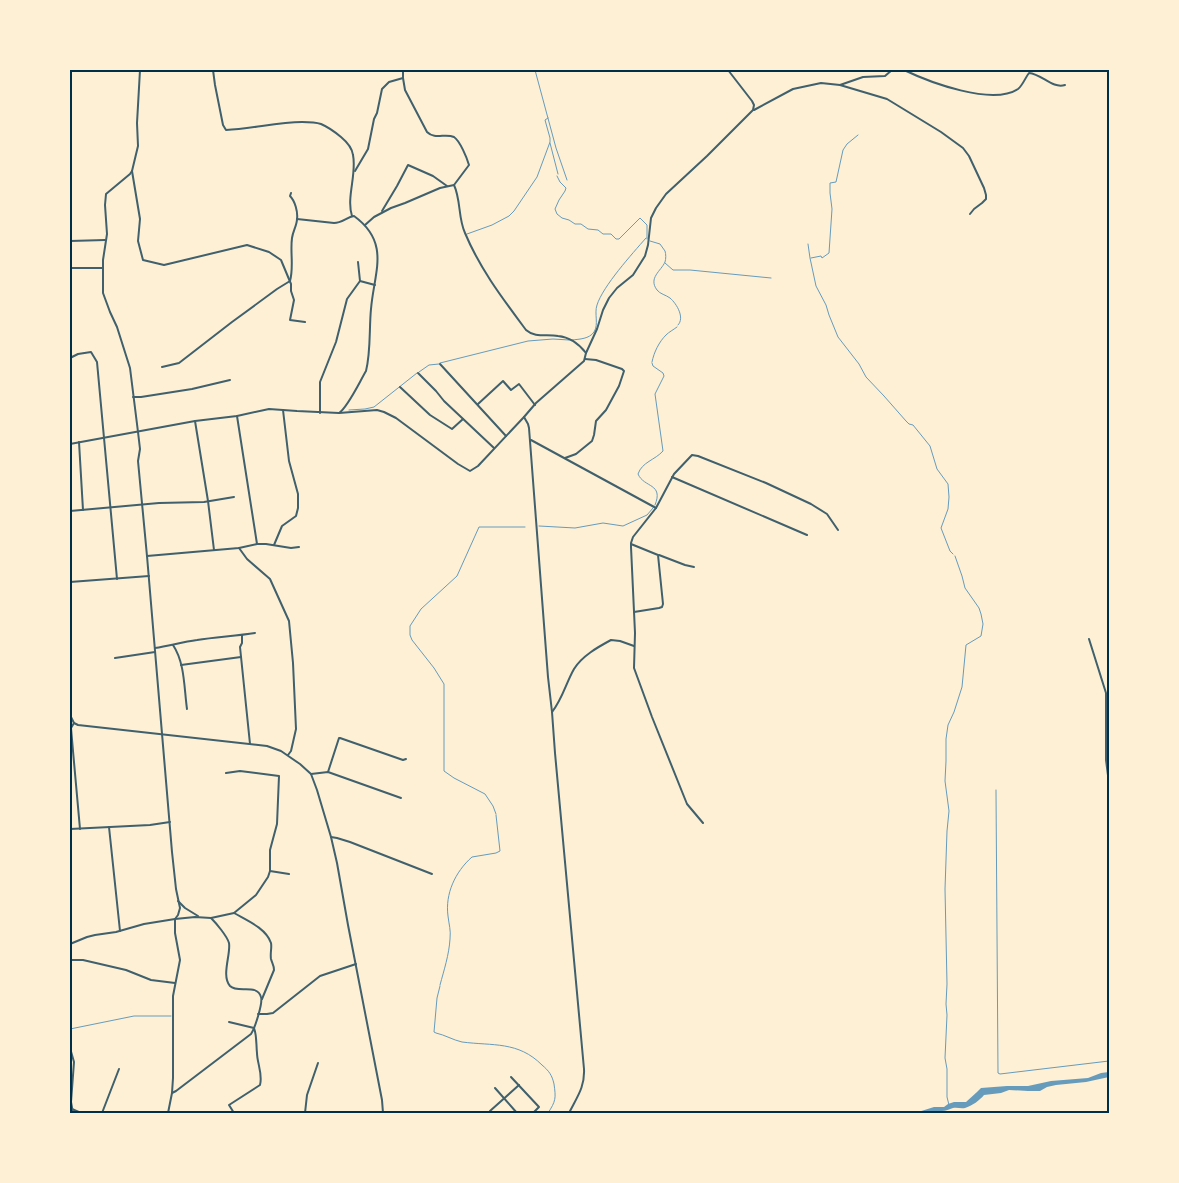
<svg xmlns="http://www.w3.org/2000/svg" width="1179" height="1183" viewBox="0 0 1179 1183" font-family="'PT Sans',sans-serif">
<rect width="100%" height="100%" fill="#fdf0d5"/>
<path fill="#669bbc" d="M 1109,1072 L 1109,1077 L 1086,1082 L 1056,1085 L 1047,1087 L 1040,1091 L 1028,1091 L 1009,1090 L 1001,1093 L 984,1095 C 980,1100 972,1106 965,1108 C 961,1109 957,1107 953,1108 C 949,1109 946,1111 942,1111 C 933,1113 924,1113 915,1113 L 934,1107 L 944,1107 L 948,1104 L 954,1102 L 966,1102 L 977,1092 L 981,1088 L 1007,1086 L 1028,1086 L 1051,1081 L 1088,1078 L 1101,1073 Z"/>
<g fill="none" stroke-linecap="round" stroke-linejoin="round">
<g stroke="#669bbc" stroke-width="1">
<path d="M 535,70 L 556,148 L 567,180"/>
<path d="M 550,143 L 558,174"/>
<path d="M 557,176 L 560,182 L 566,188 L 565,191 L 559,200 L 555,209 L 557,214 L 562,218 L 569,220 L 575,224 L 581,224 L 588,229 L 598,230 L 603,234 L 611,234 L 616,239 L 619,239 L 640,218 L 647,225 L 647,239"/>
<path d="M 467,234 L 492,225 L 509,216 L 514,211 L 537,177 L 550,142 L 550,138 L 545,120 L 548,118"/>
<path d="M 650,241 L 660,244 L 665,251 C 666,254 666,259 665,262 C 661,271 648,278 657,290 C 660,294 666,295 670,298 C 677,304 685,318 678,325"/>
<path d="M 808,244 L 810,258 L 816,286 L 826,305 L 829,315 L 838,337 L 859,364 L 866,377 L 884,396 L 906,421 L 909,424 L 913,425 L 930,446 L 937,469 L 948,484 L 949,497 L 948,509 L 941,528 L 950,551 L 953,554"/>
<path d="M 811,258 L 821,256 L 822,258 L 829,253 L 832,209 L 830,193 L 830,183 L 836,182 L 843,150 L 847,144 L 858,135"/>
<path d="M 665,263 L 673,270 L 690,270 L 771,278"/>
<path d="M 572,340 C 580,339 589,339 594,332 C 599,324 594,314 597,305 C 603,286 632,254 646,238"/>
<path d="M 652,362 C 654,352 659,342 666,335 C 669,332 673,330 677,327"/>
<path d="M 440,363 L 528,341 L 553,339 L 569,340"/>
<path d="M 652,363 L 653,366 L 663,373 L 664,376 L 655,394 L 663,451 C 655,460 642,462 638,474 C 644,488 664,483 655,505"/>
<path d="M 419,372 L 429,365 L 439,364"/>
<path d="M 349,410 L 365,409 L 374,407 L 417,373"/>
<path d="M 539,526 L 575,528 L 603,523 L 623,526 L 647,515 L 653,508"/>
<path d="M 996,790 L 998,1073 L 1000,1074 L 1109,1061"/>
<path d="M 496,814 L 493,806 L 485,794 L 454,778 L 444,771 L 444,684 L 434,668 L 412,640 L 410,635 L 410,626 L 421,609 L 457,576 L 479,527 L 525,527"/>
<path d="M 440,985 C 444,970 449,955 450,939 C 451,930 449,925 448,916 C 445,894 455,872 472,857 L 496,853 L 500,851 L 496,815"/>
<path d="M 440,986 L 437,998 L 434,1032 L 436,1033 C 445,1035 453,1040 462,1042 C 493,1046 518,1041 542,1065 C 549,1071 552,1075 554,1084 C 556,1098 556,1101 548,1113"/>
<path d="M 70,1029 L 134,1016 L 171,1016"/>
<path d="M 949,1105 L 947,1097 L 947,1069 L 945,1058 L 947,1015 L 946,1004 L 947,984 L 945,889 L 947,831 L 949,811 L 945,781 L 946,761 L 946,739 L 948,725 L 954,712 L 962,687 L 966,645 L 981,636 L 983,624 L 981,614 L 979,608 L 965,588 L 962,576 L 955,556"/>
</g>
<g stroke="#3f606c" stroke-width="2">
<path d="M 213,70 L 215,85 L 223,125 L 226,130 C 252,129 277,122 302,122 C 309,122 315,122 321,124 C 328,127 335,132 341,137 C 347,142 352,147 353,155 C 357,174 346,198 352,216"/>
<path d="M 904,70 C 929,82 992,106 1018,89 C 1023,85 1025,78 1029,73 C 1042,74 1052,89 1065,85"/>
<path d="M 840,85 L 863,77 L 885,76 L 892,70"/>
<path d="M 754,110 L 793,89 L 821,83 L 840,85 L 887,99 L 941,132 L 963,148 L 969,156 L 984,188 L 986,195 L 986,199 L 982,203 L 974,209 L 970,214"/>
<path d="M 132,171 L 140,219 L 138,241 L 143,260 L 164,265 L 247,245 L 269,252 L 281,260 L 291,284 L 291,291 L 294,300 L 290,320 L 305,322"/>
<path d="M 355,171 L 368,149 L 374,119 L 377,113 L 382,89 L 389,82 L 403,78"/>
<path d="M 454,185 C 461,200 458,218 465,233 C 480,269 503,299 526,330 C 535,338 547,334 558,336 C 569,337 579,344 586,353"/>
<path d="M 382,211 L 397,186 L 408,165 L 433,176 L 447,186"/>
<path d="M 297,219 L 334,223 C 342,223 347,217 354,216 C 391,243 374,272 371,309 C 369,329 371,351 366,371 C 360,381 348,407 339,413"/>
<path d="M 365,225 L 374,217 L 391,208 L 405,203 L 440,188 L 454,185 L 469,165 C 467,158 460,141 454,137 C 445,133 435,140 427,132 L 405,90 L 403,78 L 403,70"/>
<path d="M 70,241 L 105,240"/>
<path d="M 70,268 L 103,268"/>
<path d="M 360,281 L 375,285"/>
<path d="M 70,358 L 78,354 L 91,352 L 97,362 L 117,579"/>
<path d="M 440,364 L 506,436"/>
<path d="M 162,367 L 179,363 L 232,322 L 277,289 L 290,281 C 294,267 290,252 292,238 C 293,231 297,225 297,219 C 298,212 295,201 290,196 L 291,193"/>
<path d="M 418,373 L 436,391 L 444,401 L 494,448"/>
<path d="M 400,387 L 430,415 L 452,429 L 463,419"/>
<path d="M 133,397 L 141,397 L 192,389 L 230,380"/>
<path d="M 478,404 L 503,381 L 511,390 L 519,384 L 535,405"/>
<path d="M 320,413 L 320,382 L 336,342 L 347,299 L 360,281 L 358,262"/>
<path d="M 237,416 L 257,544"/>
<path d="M 524,417 L 536,403 L 584,361 L 586,353 L 597,329 L 603,310 L 609,298 L 617,288 L 633,275 L 645,256 L 648,245 L 651,218 L 656,208 L 666,194 L 707,156 L 753,110 L 754,105 L 752,101 L 728,70"/>
<path d="M 195,421 L 208,501 L 214,550"/>
<path d="M 138,432 L 130,368 L 117,327 L 110,312 L 103,293 L 103,260 L 107,234 L 105,205 L 106,194 L 130,174 L 132,171 L 138,146 L 137,123 L 140,70"/>
<path d="M 531,440 L 656,508"/>
<path d="M 79,442 L 83,510"/>
<path d="M 565,458 L 576,454 L 592,441 L 594,435 L 596,421 L 606,410 L 619,386 L 624,371 L 622,369 L 596,360 L 585,359"/>
<path d="M 672,477 L 807,535"/>
<path d="M 70,511 L 159,503 L 204,502 L 234,497"/>
<path d="M 631,544 L 658,555 L 663,604 L 662,607 L 659,608 L 634,612"/>
<path d="M 274,545 L 282,526 L 296,516 L 298,508 L 298,494 L 289,461 L 283,410"/>
<path d="M 239,548 L 247,559 L 270,579 L 289,621 L 293,663 L 296,729 L 291,751 L 288,755"/>
<path d="M 659,555 L 685,565 L 694,567"/>
<path d="M 147,556 L 239,548 L 257,544 L 266,544 L 291,548 L 299,547"/>
<path d="M 242,635 L 242,643 L 240,647 L 250,744"/>
<path d="M 1089,639 L 1106,693 L 1106,760 L 1109,783"/>
<path d="M 173,645 C 185,663 184,688 187,709"/>
<path d="M 155,648 C 169,646 182,642 197,640 C 216,637 236,636 255,633"/>
<path d="M 115,658 L 155,652"/>
<path d="M 181,665 L 241,657"/>
<path d="M 552,712 C 562,700 566,683 574,669 C 582,656 598,647 611,640 L 620,641 L 634,646"/>
<path d="M 74,723 L 71,728 L 73,751 L 80,829"/>
<path d="M 328,772 L 339,738 L 340,738 L 403,760 L 406,759"/>
<path d="M 311,774 L 328,772 L 401,798"/>
<path d="M 703,823 L 687,804 L 652,717 L 634,668 L 635,633 L 631,547 L 631,543 L 633,537 L 656,508 L 674,474 L 692,455 L 698,456 L 766,483 L 811,504 L 827,514 L 838,530"/>
<path d="M 109,827 L 120,931"/>
<path d="M 70,829 L 150,825 L 170,822"/>
<path d="M 331,837 L 337,838 L 350,842 L 432,874"/>
<path d="M 270,871 L 289,874"/>
<path d="M 178,901 L 185,908 L 198,916"/>
<path d="M 234,913 C 246,920 266,928 271,943 C 272,948 270,953 271,959 C 272,963 274,965 274,970 L 262,999"/>
<path d="M 211,918 L 234,913 L 256,895 L 268,877 L 270,871 L 270,850 L 277,824 L 279,776 L 240,771 L 226,773"/>
<path d="M 70,960 L 83,960 L 126,970 L 151,980 L 175,983"/>
<path d="M 258,1014 L 267,1014 L 273,1013 L 320,976 L 356,964"/>
<path d="M 229,1022 L 254,1028 C 257,1036 256,1044 257,1053 C 257,1063 263,1074 260,1085 L 229,1105 L 234,1113"/>
<path d="M 511,1077 L 539,1107 L 533,1113"/>
<path d="M 495,1088 L 517,1113"/>
<path d="M 172,1093 L 176,1091 L 251,1034 C 255,1028 263,1003 261,997 C 257,983 238,994 230,986 C 221,976 231,954 229,943 C 227,936 216,923 211,918 L 195,917 L 175,919"/>
<path d="M 72,1109 L 81,1113"/>
<path d="M 102,1113 L 119,1069"/>
<path d="M 305,1113 L 307,1095 L 318,1063"/>
<path d="M 491,1113 L 490,1111 L 519,1085"/>
</g>
<g stroke="#3f606c" stroke-width="2">
<path d="M 138,432 L 140,449 L 138,461 L 147,556 L 172,852 L 176,889 L 180,908 L 178,915 L 175,919 L 175,933 L 180,960 L 173,996 L 173,1078 L 172,1093 L 168,1113"/>
<path d="M 70,444 L 195,421 L 237,416 L 269,409 L 297,411 L 339,413 L 377,410 L 384,412 L 396,418 L 458,464 L 470,471 L 478,466 L 524,417 L 528,424 L 529,428 L 548,677 L 552,712 L 555,753 L 584,1069 C 585,1087 577,1097 569,1113"/>
<path d="M 70,582 L 149,576"/>
<path d="M 70,685 L 71,717 L 74,723 L 78,725 L 267,746 L 281,751 L 300,764 L 311,774 L 317,790 L 331,837 L 337,863 L 348,925 L 382,1100 L 383,1113"/>
<path d="M 70,944 L 87,937 L 95,935 L 116,932 L 144,924 L 175,919"/>
<path d="M 70,1048 L 74,1062 L 71,1102 L 73,1113"/>
</g>
</g>
<rect width="1179" height="1183" fill="none" stroke="#fdf0d5" stroke-width="142"/>
<rect x="71" y="71" width="1037" height="1041" fill="none" stroke="#003049" stroke-width="2"/>
</svg>
